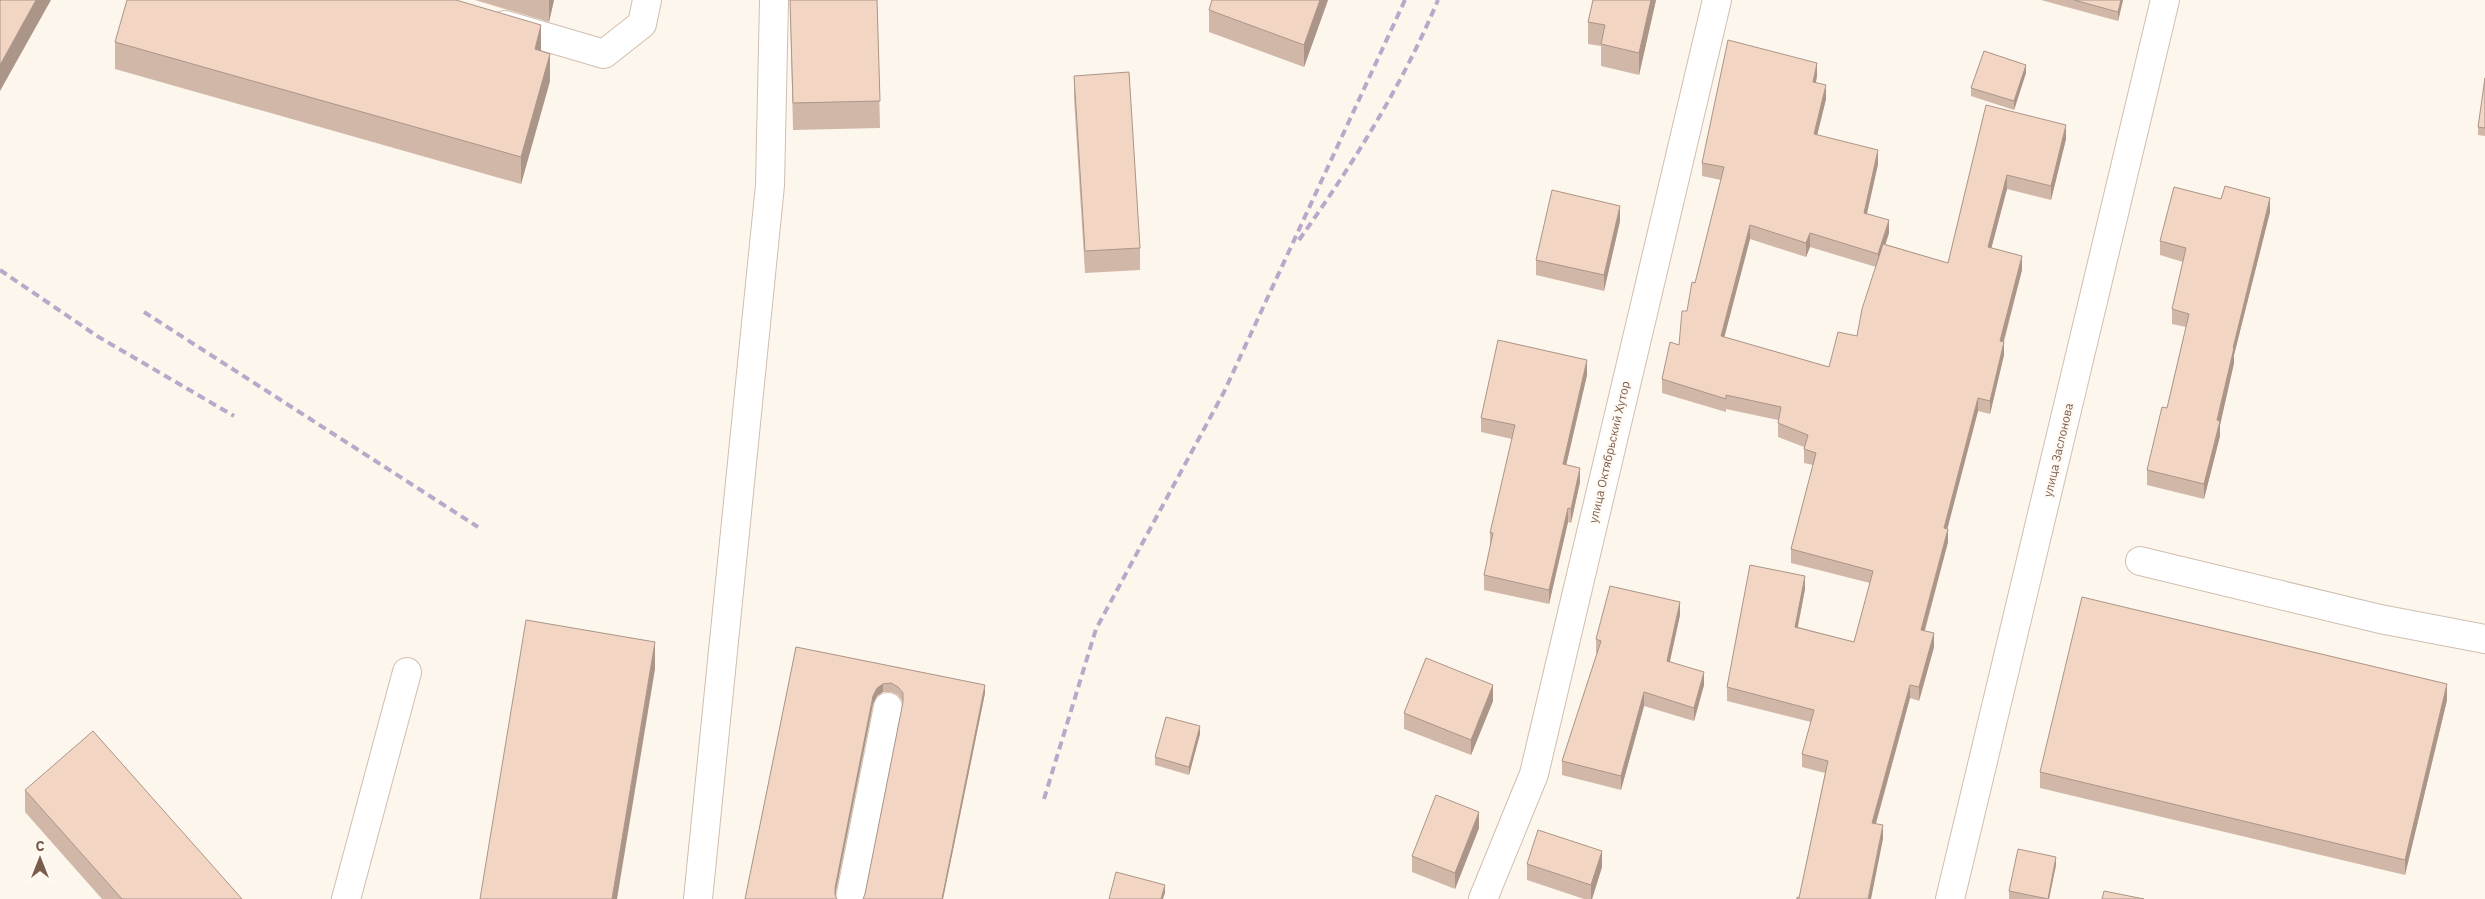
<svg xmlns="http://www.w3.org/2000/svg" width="2485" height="899" viewBox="0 0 2485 899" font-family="'IBM Plex Sans',sans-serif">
<rect width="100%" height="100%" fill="#fdf6ec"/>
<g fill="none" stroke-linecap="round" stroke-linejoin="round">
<g stroke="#d1beb0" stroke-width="30">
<g id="minor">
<path d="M 505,25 L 604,54 L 642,24 L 647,0"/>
<path d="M 2140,561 L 2380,619 L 2485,639"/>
<path d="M 346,899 L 407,672"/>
<path d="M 698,899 L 770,185 L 774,0"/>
<path d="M 850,899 L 888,707"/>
<path d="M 1483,899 L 1534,774 L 1717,0"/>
<path d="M 1950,899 L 2165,0"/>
</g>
</g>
<use href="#minor" stroke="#fff" stroke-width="28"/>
<g stroke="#b9a8c9" stroke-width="4" stroke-dasharray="8 5" stroke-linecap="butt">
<path d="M 1299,240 C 1353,164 1402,86 1438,0"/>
<path d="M 0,270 L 97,336 L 234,416"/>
<path d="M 144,312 L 478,527"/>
<path d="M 1044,799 L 1096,629 L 1224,392 L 1405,0"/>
</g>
</g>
<g fill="#d1b7a8" fill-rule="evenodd">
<path d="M 475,0 L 554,0 L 549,22 Z"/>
<path d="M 790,0 L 877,0 L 880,128 L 793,130 Z"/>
<path d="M 1212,0 L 1328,0 L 1304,67 L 1209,32 L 1209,10 Z"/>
<path d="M 1656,0 L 1639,75 L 1601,66 L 1601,46 L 1588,44 L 1588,22 Z"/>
<path d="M 2041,0 L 2123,0 L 2118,21 Z"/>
<path d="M 115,42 L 541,51 L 550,81 L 521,184 L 115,69 Z"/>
<path d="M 2026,73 L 2014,110 L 1971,96 L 1971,88 Z"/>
<path d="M 1074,76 L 1140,248 L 1140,270 L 1085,273 L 1074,98 Z"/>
<path d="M 1817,76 L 1816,82 L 1826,99 L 1817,135 L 1878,164 L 1867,214 L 1889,233 L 1885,244 L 1948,263 L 1986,105 L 2066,139 L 2051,200 L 2007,189 L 1991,248 L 2022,270 L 2004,342 L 2004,355 L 1990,414 L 1978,411 L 1947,528 L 1948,542 L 1925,631 L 1934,647 L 1919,701 L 1910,698 L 1876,824 L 1883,839 L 1799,898 L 1825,773 L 1802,767 L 1802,754 L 1811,722 L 1727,701 L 1727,687 L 1805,589 L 1798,627 L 1854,642 L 1870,583 L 1791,563 L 1791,549 L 1813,465 L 1804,463 L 1804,447 L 1778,437 L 1778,420 L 1726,409 L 1726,412 L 1662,393 L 1662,379 L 1679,345 L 1721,180 L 1702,176 L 1702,163 ZM 1750,239 L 1806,257 L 1810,247 L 1876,267 L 1857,336 L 1829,367 L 1724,337 Z"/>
<path d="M 2485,78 L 2485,136 L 2478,135 L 2478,127 Z"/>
<path d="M 2270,212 L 2234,355 L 2234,363 L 2220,425 L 2220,436 L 2204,499 L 2147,485 L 2147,470 L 2167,408 L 2186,327 L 2172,324 L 2172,309 L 2183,262 L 2160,255 L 2160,241 Z"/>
<path d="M 1620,221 L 1604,291 L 1536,275 L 1536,260 Z"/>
<path d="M 1587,375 L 1566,465 L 1580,482 L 1571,523 L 1568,522 L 1549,604 L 1484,590 L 1484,575 L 1490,547 L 1490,533 L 1512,439 L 1481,432 L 1481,418 Z"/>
<path d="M 1680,615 L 1670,661 L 1704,685 L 1694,721 L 1644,706 L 1621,790 L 1562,775 L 1562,761 L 1597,653 L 1596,653 L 1596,639 Z"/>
<path d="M 796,647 L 985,693 L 943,899 L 863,899 L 865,894 L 903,704 L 903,702 L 898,695 L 891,692 L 883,692 L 877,696 L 873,704 L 835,894 L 745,899 Z"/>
<path d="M 2447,700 L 2405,875 L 2040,788 L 2040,772 Z"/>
<path d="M 1493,701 L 1471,755 L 1404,729 L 1404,713 Z"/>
<path d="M 1200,734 L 1189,775 L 1155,765 L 1155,757 Z"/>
<path d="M 25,790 L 242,899 L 102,899 L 25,812 Z"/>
<path d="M 1479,828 L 1455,889 L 1412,872 L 1412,856 Z"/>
<path d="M 1527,864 L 1602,867 L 1592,899 L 1584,899 L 1527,880 Z"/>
<path d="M 2056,865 L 2049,899 L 2009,899 L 2009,891 Z"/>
</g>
<g fill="#aa9588">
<path d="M 36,0 L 51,0 L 0,91 L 0,65 Z"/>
<path d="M 549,0 L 554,0 L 549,22 Z"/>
<path d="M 1320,0 L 1328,0 L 1304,67 L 1304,45 Z"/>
<path d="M 1651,0 L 1656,0 L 1639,75 L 1639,53 Z"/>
<path d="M 2121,0 L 2123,0 L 2118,21 L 2118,12 Z"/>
<path d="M 541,25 L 541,52 L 535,49 Z"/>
<path d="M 550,54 L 550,81 L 521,184 L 521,157 Z"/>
<path d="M 1817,63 L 1817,76 L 1813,95 L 1813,82 Z"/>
<path d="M 2026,65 L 2026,73 L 2014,110 L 2014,101 Z"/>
<path d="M 1826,85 L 1826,99 L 1814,148 L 1814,134 Z"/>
<path d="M 2066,125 L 2066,139 L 2051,200 L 2051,186 Z"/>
<path d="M 1878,150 L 1878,164 L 1864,226 L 1864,213 Z"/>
<path d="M 2007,175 L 2007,189 L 1988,261 L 1988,247 Z"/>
<path d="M 2270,198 L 2270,212 L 2234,355 L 2234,363 L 2220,425 L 2220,436 L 2204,499 L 2204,484 L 2233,348 Z"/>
<path d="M 1620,206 L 1620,221 L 1604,291 L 1604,275 Z"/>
<path d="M 1889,220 L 1889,233 L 1878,268 L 1878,254 Z"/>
<path d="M 1750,225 L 1750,239 L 1721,350 L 1721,336 Z"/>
<path d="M 1810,233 L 1810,247 L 1806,257 L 1806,243 Z"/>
<path d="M 2022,256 L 2022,270 L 2000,354 L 2000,341 Z"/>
<path d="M 2004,342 L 2004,355 L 1990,414 L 1990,401 Z"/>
<path d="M 1587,360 L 1587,375 L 1563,479 L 1563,464 Z"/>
<path d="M 1978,398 L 1978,411 L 1944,542 L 1944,528 Z"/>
<path d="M 1580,468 L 1580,482 L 1571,523 L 1571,509 Z"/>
<path d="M 1568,508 L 1568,522 L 1549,604 L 1549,590 Z"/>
<path d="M 1948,529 L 1948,542 L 1921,643 L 1921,630 Z"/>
<path d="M 1805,576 L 1805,589 L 1795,640 L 1795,627 Z"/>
<path d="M 1680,602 L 1680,615 L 1667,674 L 1667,661 Z"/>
<path d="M 1934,633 L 1934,647 L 1919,701 L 1919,687 Z"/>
<path d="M 655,642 L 655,669 L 617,899 L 612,899 Z"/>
<path d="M 1704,672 L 1704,685 L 1694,721 L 1694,708 Z"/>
<path d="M 883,684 L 883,692 L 877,696 L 873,704 L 835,896 L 835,888 L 873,696 L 877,688 Z"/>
<path d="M 2447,684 L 2447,700 L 2405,875 L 2405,860 Z"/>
<path d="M 985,685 L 985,693 L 943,899 L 942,899 Z"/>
<path d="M 1493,685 L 1493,701 L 1471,755 L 1471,740 Z"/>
<path d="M 1910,685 L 1910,698 L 1872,837 L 1872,823 Z"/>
<path d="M 1644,692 L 1644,706 L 1621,790 L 1621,776 Z"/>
<path d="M 1200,726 L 1200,734 L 1189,775 L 1189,767 Z"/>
<path d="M 1479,812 L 1479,828 L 1455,889 L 1455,873 Z"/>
<path d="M 1883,825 L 1883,839 L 1871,899 L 1868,899 Z"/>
<path d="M 1602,851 L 1602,867 L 1592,899 L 1591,899 L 1591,885 Z"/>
<path d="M 2056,857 L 2056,865 L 2049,899 L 2048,899 Z"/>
<path d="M 1165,885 L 1165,893 L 1163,899 L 1161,899 Z"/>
</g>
<g fill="#f3d5c3" stroke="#aa9588">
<path d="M 0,0 L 36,0 L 0,65 Z"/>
<path d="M 127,0 L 456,0 L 541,25 L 535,49 L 550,54 L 521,157 L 115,42 Z"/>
<path d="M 790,0 L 877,0 L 880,101 L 793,103 Z"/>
<path d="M 1212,0 L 1320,0 L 1304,45 L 1209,10 Z"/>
<path d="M 1593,0 L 1651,0 L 1639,53 L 1601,44 L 1605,25 L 1588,22 Z"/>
<path d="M 2074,0 L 2121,0 L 2118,12 Z"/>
<path d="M 1728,40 L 1817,63 L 1813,82 L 1826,85 L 1814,134 L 1878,150 L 1864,213 L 1889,220 L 1878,254 L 1810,233 L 1806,243 L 1750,225 L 1721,336 L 1829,367 L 1838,332 L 1857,336 L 1862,309 L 1883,244 L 1948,263 L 1986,105 L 2066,125 L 2051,186 L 2007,175 L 1988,247 L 2022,256 L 2000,341 L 2004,342 L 1990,401 L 1978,398 L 1944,528 L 1948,529 L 1921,630 L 1934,633 L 1919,687 L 1910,685 L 1872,823 L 1883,825 L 1868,899 L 1797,899 L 1797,897 L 1799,898 L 1828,761 L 1802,754 L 1814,710 L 1727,687 L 1750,565 L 1805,576 L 1795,627 L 1854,642 L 1873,571 L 1791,549 L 1816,453 L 1804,449 L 1808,435 L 1778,423 L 1781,407 L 1726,395 L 1726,399 L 1662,379 L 1670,342 L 1679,345 L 1682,311 L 1687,311 L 1692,282 L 1695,283 L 1724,167 L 1702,163 Z"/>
<path d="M 1984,51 L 2026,65 L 2014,101 L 1971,88 Z"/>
<path d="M 1129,72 L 1140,248 L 1085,251 L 1074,76 Z"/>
<path d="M 2485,78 L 2485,128 L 2478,127 Z"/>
<path d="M 2225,186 L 2270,198 L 2233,348 L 2234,348 L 2217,420 L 2220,421 L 2204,484 L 2147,470 L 2162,407 L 2167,408 L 2189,314 L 2172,309 L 2186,248 L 2160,241 L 2174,187 L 2221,199 Z"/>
<path d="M 1552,190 L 1620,206 L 1604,275 L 1536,260 Z"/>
<path d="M 1498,340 L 1587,360 L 1563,464 L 1580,468 L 1571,509 L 1568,508 L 1549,590 L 1484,575 L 1493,533 L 1490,533 L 1515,425 L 1481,418 Z"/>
<path d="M 1610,586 L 1680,602 L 1667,661 L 1704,672 L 1694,708 L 1644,692 L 1621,776 L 1562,761 L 1601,641 L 1596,639 Z"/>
<path d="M 2082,597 L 2447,684 L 2405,860 L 2040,772 Z"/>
<path d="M 526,620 L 655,642 L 612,899 L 480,899 Z"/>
<path d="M 796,647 L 985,685 L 942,899 L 863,899 L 865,894 L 903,702 L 903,693 L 898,687 L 891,683 L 883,684 L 877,688 L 873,696 L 835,888 L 835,895 L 837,899 L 745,899 Z"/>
<path d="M 1426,658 L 1493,685 L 1471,740 L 1404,713 Z"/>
<path d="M 1166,717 L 1200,726 L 1189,767 L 1155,757 Z"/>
<path d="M 93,731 L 242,899 L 122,899 L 25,790 Z"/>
<path d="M 1436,795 L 1479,812 L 1455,873 L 1412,856 Z"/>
<path d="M 1538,830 L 1602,851 L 1591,885 L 1527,864 Z"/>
<path d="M 2018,849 L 2056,857 L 2048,899 L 2009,891 Z"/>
<path d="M 1116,872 L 1165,885 L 1161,899 L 1109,899 Z"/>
<path d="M 2104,891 L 2144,899 L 2102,899 Z"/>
</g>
<g text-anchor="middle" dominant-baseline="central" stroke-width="5" stroke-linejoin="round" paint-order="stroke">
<g font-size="12" fill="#7a5c4d" stroke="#fffaf3">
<text transform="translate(2058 450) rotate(-77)">улица Заслонова</text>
<text transform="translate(1609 452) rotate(-77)">улица Октябрьский Хутор</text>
</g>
</g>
<g transform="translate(40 859)" stroke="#fffaf3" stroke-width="4" paint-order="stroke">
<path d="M0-4L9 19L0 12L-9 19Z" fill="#7a5c4d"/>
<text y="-8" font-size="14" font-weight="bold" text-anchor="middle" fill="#7a5c4d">С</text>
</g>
</svg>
